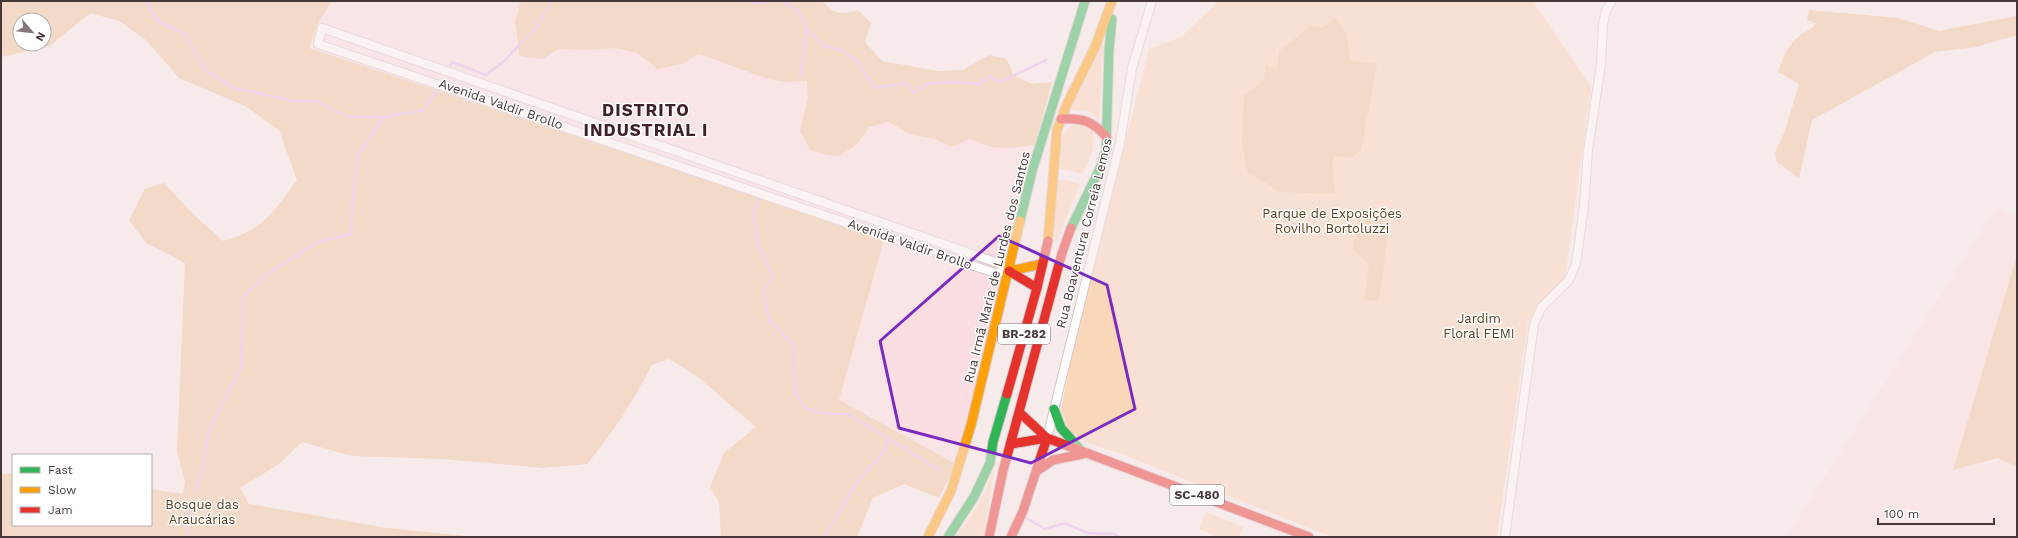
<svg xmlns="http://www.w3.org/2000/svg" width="2018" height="538" viewBox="0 0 2018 538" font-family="'Work Sans',sans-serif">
<rect width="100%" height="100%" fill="#f7eaeb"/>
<g fill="#fadee1">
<path d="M 332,1 L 521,1 L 515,22 L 543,59 L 558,49 L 585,50 L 615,47 L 637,53 L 657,69 L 682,64 L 697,54 L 718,60 L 746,72 L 786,82 L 808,81 L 808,98 L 800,131 L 810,150 L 827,155 L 841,156 L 857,144 L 869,127 L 888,122 L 912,135 L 935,139 L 948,146 L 970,139 L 991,147 L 1035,145 L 956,464 L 839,400 L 883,239 L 309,48 L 319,21 Z"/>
<path d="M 1997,207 L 2017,218 L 2017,255 L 1953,469 L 2003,460 L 2017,467 L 2017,537 L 1787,537 Z"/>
</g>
<g fill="#f9d7b8">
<path d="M 1219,1 L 1533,1 L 1591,87 L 1565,279 L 1536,309 L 1528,322 L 1497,537 L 1332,537 L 1119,453 L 1084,442 L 1068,429 L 1061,410 L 1074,344 L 1149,49 L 1181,37 Z"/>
<path d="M 1104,33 L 1099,122 L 1091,112 L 1069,110 Z"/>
<path d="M 1078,124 L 1092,129 C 1097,146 1089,160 1083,174 L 1056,168 C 1060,152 1059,126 1078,124 Z"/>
<path d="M 1054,179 L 1066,180 L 1080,184 L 1056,244 L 1054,225 Z"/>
<path d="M 995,466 L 983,537 L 955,537 C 973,515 986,493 995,466 Z"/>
<path d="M 1206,512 L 1243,527 L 1239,537 L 1217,537 L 1199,529 Z"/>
</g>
<g fill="#edc59c" fill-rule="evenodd">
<path d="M 1,1 L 332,1 L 319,21 L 309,48 L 884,239 L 839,400 L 956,464 L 939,498 L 904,484 L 873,498 L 857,537 L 721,537 L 719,502 L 710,487 L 724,453 L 756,427 L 698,377 L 669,359 L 652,365 C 633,401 613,433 587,464 L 543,468 L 444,459 L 352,456 L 302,442 L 279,464 L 240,488 L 249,504 L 387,528 L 477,537 L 1,537 L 1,474 L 13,474 L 13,525 L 151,525 L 151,489 L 183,494 L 185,482 L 177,451 L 185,263 L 146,243 L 129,220 L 145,189 L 164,183 L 194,215 L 223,241 C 263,231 274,211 297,180 L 279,130 L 245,106 L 179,78 L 146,40 L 119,21 L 90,13 L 50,46 L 1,57 ZM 20,20 L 44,20 L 44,44 L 20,44 Z"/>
<path d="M 521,1 L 822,1 C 836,15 840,15 858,10 L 871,23 L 865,42 L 882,61 L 939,71 L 963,70 L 989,55 L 1007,59 L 1013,75 L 1032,84 L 1052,82 L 1035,145 L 1010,148 L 991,147 L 970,139 L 951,147 L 935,139 L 912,135 L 888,122 L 869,127 L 857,144 L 840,156 L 827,155 L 810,150 L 800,131 L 808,98 L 807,81 C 800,81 793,82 786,82 C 755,78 727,62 698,54 L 682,64 L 657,69 L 637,53 L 615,48 L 585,50 L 558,49 L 543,59 L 520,56 L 515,22 Z"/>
<path d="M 1809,10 L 1898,18 L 1939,31 L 2017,16 L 2017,35 L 1976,47 L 1935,52 L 1812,120 L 1799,178 L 1777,162 L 1775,152 L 1785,131 L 1799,84 L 1778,72 C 1782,59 1789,42 1802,34 C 1809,29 1810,32 1816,23 L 1807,20 Z"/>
<path d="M 1336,18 L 1346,33 L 1351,60 L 1377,64 L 1361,151 L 1351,158 L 1335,156 L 1332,164 L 1335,194 L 1280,192 L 1247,171 L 1242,143 L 1244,95 L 1264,80 L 1266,66 L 1277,69 L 1279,51 L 1311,26 L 1322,28 Z"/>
<path d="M 1359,209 L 1391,212 L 1379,301 L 1364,300 L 1369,265 L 1353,250 Z"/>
<path d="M 2017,255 L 2017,467 L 1998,458 L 1953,470 Z"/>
</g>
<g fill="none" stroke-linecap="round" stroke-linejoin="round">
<g stroke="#e1b8ed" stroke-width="2.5">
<path d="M 146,1 L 158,21 L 185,34 L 205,70 L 234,88 L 294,101 L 317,101 L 347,117 L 384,117"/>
<path d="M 750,1 L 753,3 L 781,1 L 798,10 L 807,28 L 823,46 L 842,50 L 857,61 L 875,88 L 906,83 L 914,93 L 927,84 L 951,82 L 980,84 L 990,76 L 1000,82 L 1046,60"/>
<path d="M 449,68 L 452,62 L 486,75 L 503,62 L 536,28 L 551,1"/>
<path d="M 800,77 L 807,28"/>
<path d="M 759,198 L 753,215 L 759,246 L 773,277 L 763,292 L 770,321 L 793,345 L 795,392 L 805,408 L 827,414 L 848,414 L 939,470"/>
<path d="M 196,490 L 202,471 L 209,430 L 241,368 L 243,297 L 269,273 L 317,242 L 351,234 L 353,196 L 359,154 L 384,117 L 424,110 L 438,88"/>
<path d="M 1026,518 L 1045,529 L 1065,523 L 1087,533 L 1114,534 L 1120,537"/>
<path d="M 188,537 L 186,518 L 192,502"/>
<path d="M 824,537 L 858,481 L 884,452 L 889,439"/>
</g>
<g stroke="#d5c8c9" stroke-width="10">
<g id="street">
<path d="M 322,28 L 998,263 L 1009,271 L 995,273 L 318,44 Z"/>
<path d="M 1047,438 L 1120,143 L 1132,68 L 1152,1"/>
<path d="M 1505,537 L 1534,324 L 1541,308 L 1569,280 L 1576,264 L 1584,206 L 1588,150 L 1601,64 L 1603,24 L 1606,10 L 1612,1"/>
</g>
</g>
<g stroke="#d5c8c9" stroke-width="11">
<g id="fast">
<path d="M 1020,221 L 1033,168 L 1085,1"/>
<path d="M 1071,228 L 1101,166 L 1106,150 L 1109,50 L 1112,19"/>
<path d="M 1054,409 L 1061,428 L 1079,448"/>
<path d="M 948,537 L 974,497 L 990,463 L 993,442 L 1007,394"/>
</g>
</g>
<g stroke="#d5c8c9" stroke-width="11">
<g id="slow">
<path d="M 1048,241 L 1057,130 L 1067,104 L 1096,45 L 1112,1"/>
<path d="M 1009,271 L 1042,264"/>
<path d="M 928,537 L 951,491 L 971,425 L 1020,221"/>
</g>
</g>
<g stroke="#d5c8c9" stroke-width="11">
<g id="jam">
<path d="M 1061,119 C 1082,118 1094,121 1107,138"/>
<path d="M 1009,271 L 1037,288"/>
<path d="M 1007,394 L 1037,288 L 1048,241"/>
<path d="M 1020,413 L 1047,438 L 1309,537"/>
<path d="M 1011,444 L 1047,438"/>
<path d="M 1037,471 L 1053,460 L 1083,454"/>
<path d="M 989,537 L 1003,471 L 1062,253 L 1071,228"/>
<path d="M 1011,537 L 1023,511 L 1047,438"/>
</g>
</g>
<use href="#street" stroke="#fefcfc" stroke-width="8"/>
<use href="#fast" stroke="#30b455" stroke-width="9"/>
<use href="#slow" stroke="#ff9f0a" stroke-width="9"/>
<use href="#jam" stroke="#e5322d" stroke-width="9"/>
</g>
<path d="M0 0H2018V538H0ZM 999,236 L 1107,285 L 1135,409 L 1031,463 L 899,428 L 880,341 Z" fill="#f7eaeb" fill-opacity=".55" fill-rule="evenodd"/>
<path fill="none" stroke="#7b2cbf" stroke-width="3" stroke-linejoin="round" d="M 999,236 L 1107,285 L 1135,409 L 1031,463 L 899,428 L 880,341 Z"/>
<g text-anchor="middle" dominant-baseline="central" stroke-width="3" stroke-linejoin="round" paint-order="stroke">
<g fill="#fff" stroke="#7e7374" stroke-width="1">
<rect x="998" y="324" width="52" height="20" rx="3"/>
<rect x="1170" y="485" width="54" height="20" rx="3"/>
</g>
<g font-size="12" font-weight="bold" fill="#473739">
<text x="1024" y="334">BR-282</text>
<text x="1197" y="495">SC-480</text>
</g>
<g font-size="13" fill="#473739" stroke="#fff">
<text transform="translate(501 104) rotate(19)">Avenida Valdir Brollo</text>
<text transform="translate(1084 233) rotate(-76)">Rua Boaventura Correia Lemos</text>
<text transform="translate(910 244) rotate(19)">Avenida Valdir Brollo</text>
<text transform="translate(997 267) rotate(-76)">Rua Irmã Maria de Lurdes dos Santos</text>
</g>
<g font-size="13" fill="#593f1f" stroke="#fff">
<text x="1332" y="213">Parque de Exposições<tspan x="1332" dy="15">Rovilho Bortoluzzi</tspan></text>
<text x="1479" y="318">Jardim<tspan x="1479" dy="15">Floral FEMI</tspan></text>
<text x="202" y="504">Bosque das<tspan x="202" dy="15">Araucárias</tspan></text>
</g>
<g font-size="17" font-weight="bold" letter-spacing="1" fill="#402125" stroke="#fff">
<text x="646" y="110">DISTRITO<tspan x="646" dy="20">INDUSTRIAL I</tspan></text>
</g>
</g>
<rect width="2018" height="538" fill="none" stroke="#473739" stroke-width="4"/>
<rect x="12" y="454" width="140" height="72" fill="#ffffff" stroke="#b5afb0"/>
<rect x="20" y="467" width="20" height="6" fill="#30b455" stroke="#b5afb0"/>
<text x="48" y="474" font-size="12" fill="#473739">Fast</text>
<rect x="20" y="487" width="20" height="6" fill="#ff9f0a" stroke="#b5afb0"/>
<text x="48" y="494" font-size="12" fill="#473739">Slow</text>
<rect x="20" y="507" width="20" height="6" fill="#e5322d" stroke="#b5afb0"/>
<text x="48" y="514" font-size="12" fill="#473739">Jam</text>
<g transform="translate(32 32) rotate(118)"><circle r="19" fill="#ffffff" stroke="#b5afb0"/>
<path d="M0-3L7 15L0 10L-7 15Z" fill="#857677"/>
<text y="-6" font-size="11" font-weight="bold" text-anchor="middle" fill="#473739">N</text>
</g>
<path d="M1878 518v6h116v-6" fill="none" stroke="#473739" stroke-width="2"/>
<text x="1884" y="518" font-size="12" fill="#473739" stroke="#ffffff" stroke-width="3" paint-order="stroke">100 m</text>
</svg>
